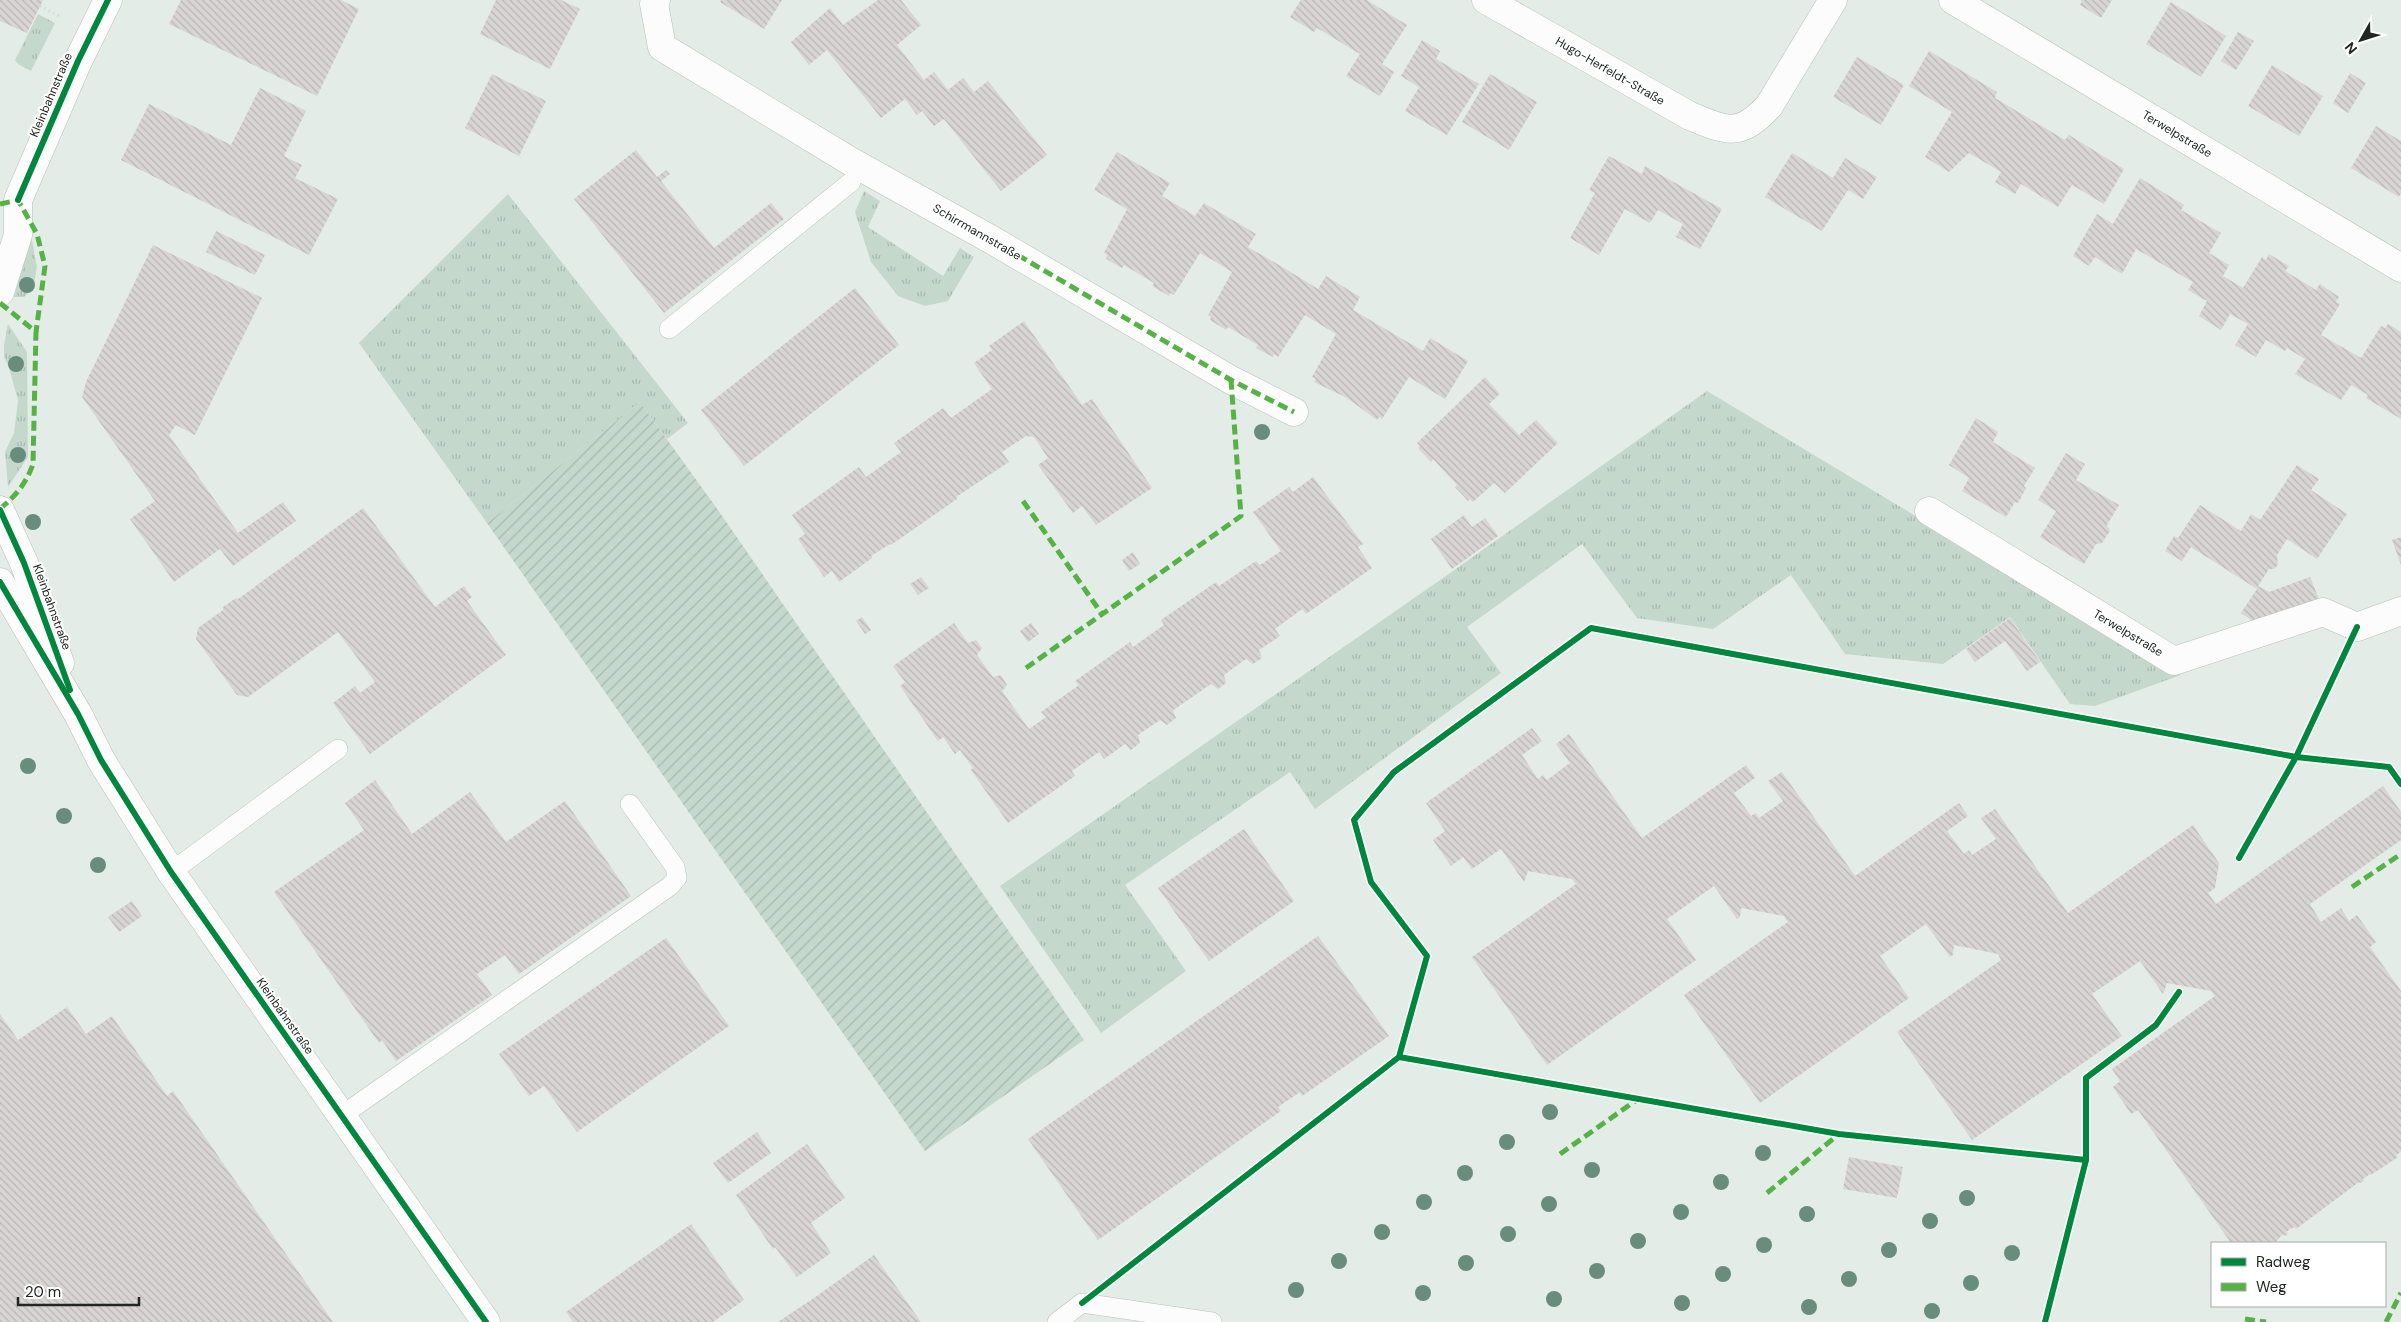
<svg xmlns="http://www.w3.org/2000/svg" width="2401" height="1322" viewBox="0 0 2401 1322" font-family="'DM Sans',sans-serif">
<defs>
<pattern id="grass-tufts" width="24" height="20" patternUnits="userSpaceOnUse" patternTransform="scale(1.25)"><rect width="24" height="20" fill="#c4d8cc"/><path d="M3 7l-1-3M5 7V3M7 7l1-3M15 17l-1-3M17 17v-4M19 17l1-3" fill="none" stroke="#a8b9af"/></pattern>
<pattern id="garden-furrows" width="10" height="10" patternUnits="userSpaceOnUse" patternTransform="scale(1.25)"><rect width="10" height="10" fill="#c4d8cc"/><path d="M-1 1l2-2M0 10L10 0M9 11l2-2" fill="none" stroke="#a8b9af"/></pattern>
<pattern id="building-back-hatch" width="6" height="6" patternUnits="userSpaceOnUse" patternTransform="scale(1.25)"><rect width="6" height="6" fill="#d8d5d4"/><path d="M-1 5l2 2M0 0l6 6M5-1l2 2" fill="none" stroke="#b9b7b6"/></pattern>
</defs>
<rect width="100%" height="100%" fill="#e4ece7"/>
<g fill="url(#grass-tufts)">
<path d="M 38,14 L 55,23 L 31,71 L 18,64 L 15,60 Z"/>
<path d="M 864,191 L 880,201 L 868,227 L 943,276 L 960,248 L 974,257 L 948,301 L 925,306 L 898,296 L 871,262 L 855,212 Z"/>
<path d="M 508,194 L 688,423 L 667,439 L 640,402 L 487,523 L 359,343 Z"/>
<path d="M 31,235 L 37,267 L 33,289 L 24,297 L 14,297 Z"/>
<path d="M 8,324 L 27,352 L 28,457 L 8,487 L 5,452 L 14,433 L 18,400 L 9,368 L 4,357 L 4,345 Z"/>
<path d="M 1707,391 L 2181,675 L 2095,706 L 2070,704 L 2010,617 L 1943,664 L 1845,654 L 1791,575 L 1713,629 L 1637,618 L 1582,544 L 1467,627 L 1501,673 L 1315,809 L 1290,772 L 1125,885 L 1186,971 L 1101,1033 L 1000,886 L 1453,571 Z"/>
</g>
<path fill="url(#garden-furrows)" d="M 640,402 L 718,510 L 1084,1040 L 925,1151 L 487,523 Z"/>
<g fill="url(#building-back-hatch)">
<path d="M 0,0 L 43,0 L 27,33 L 0,21 Z"/>
<path d="M 181,0 L 341,0 L 359,9 L 317,96 L 169,24 Z"/>
<path d="M 496,0 L 561,0 L 580,9 L 550,69 L 480,34 Z"/>
<path d="M 721,0 L 782,0 L 764,29 L 720,2 Z"/>
<path d="M 878,0 L 901,0 L 921,25 L 897,45 L 924,80 L 934,72 L 948,90 L 963,78 L 974,92 L 988,81 L 1047,155 L 1001,191 L 944,119 L 934,126 L 922,111 L 917,115 L 905,99 L 881,118 L 827,50 L 809,65 L 791,42 L 830,8 L 843,25 Z"/>
<path d="M 1301,0 L 1367,0 L 1407,25 L 1382,64 L 1394,72 L 1380,96 L 1346,76 L 1360,54 L 1317,28 L 1314,32 L 1290,17 Z"/>
<path d="M 2080,0 L 2112,0 L 2101,18 L 2080,5 L 2082,1 Z"/>
<path d="M 2171,2 L 2226,36 L 2201,77 L 2146,44 Z"/>
<path d="M 2238,32 L 2254,41 L 2236,70 L 2221,61 Z"/>
<path d="M 1422,40 L 1440,51 L 1436,59 L 1479,84 L 1447,135 L 1405,111 L 1419,87 L 1401,76 Z"/>
<path d="M 1929,51 L 1997,92 L 1995,98 L 2065,140 L 2069,135 L 2124,169 L 2104,204 L 2072,185 L 2058,207 L 2021,184 L 2015,194 L 1995,182 L 2001,172 L 1969,153 L 1949,172 L 1925,157 L 1952,112 L 1909,86 Z"/>
<path d="M 1857,57 L 1904,85 L 1881,125 L 1833,97 Z"/>
<path d="M 2272,65 L 2323,96 L 2299,136 L 2248,106 Z"/>
<path d="M 2350,73 L 2366,83 L 2348,113 L 2333,103 Z"/>
<path d="M 492,74 L 546,101 L 519,156 L 465,128 Z"/>
<path d="M 1490,74 L 1537,102 L 1509,150 L 1462,122 Z"/>
<path d="M 260,88 L 306,111 L 284,156 L 302,165 L 295,178 L 338,199 L 309,255 L 121,160 L 149,104 L 231,145 Z"/>
<path d="M 2376,126 L 2401,141 L 2401,193 L 2399,197 L 2351,168 Z"/>
<path d="M 636,150 L 657,177 L 666,170 L 670,174 L 661,181 L 714,248 L 771,203 L 784,219 L 664,313 L 574,199 Z"/>
<path d="M 1117,152 L 1170,183 L 1162,196 L 1195,216 L 1204,203 L 1256,234 L 1248,247 L 1284,268 L 1318,289 L 1326,276 L 1360,297 L 1353,310 L 1423,351 L 1430,338 L 1468,361 L 1445,399 L 1409,377 L 1382,419 L 1379,417 L 1377,420 L 1347,398 L 1314,382 L 1316,379 L 1312,377 L 1336,334 L 1305,315 L 1278,357 L 1274,354 L 1273,357 L 1256,348 L 1258,345 L 1228,327 L 1226,330 L 1210,320 L 1211,317 L 1208,315 L 1232,272 L 1216,262 L 1200,253 L 1174,295 L 1170,293 L 1169,296 L 1152,286 L 1154,283 L 1124,265 L 1122,268 L 1106,259 L 1107,255 L 1104,253 L 1127,209 L 1094,190 Z"/>
<path d="M 1792,153 L 1833,178 L 1845,158 L 1877,177 L 1863,199 L 1848,190 L 1822,231 L 1765,197 Z"/>
<path d="M 1609,156 L 1642,174 L 1645,166 L 1722,209 L 1700,249 L 1676,237 L 1683,224 L 1658,210 L 1650,223 L 1625,209 L 1599,255 L 1570,238 L 1595,193 L 1589,190 Z"/>
<path d="M 2140,178 L 2184,205 L 2181,210 L 2221,233 L 2209,253 L 2229,265 L 2223,276 L 2243,288 L 2262,257 L 2266,260 L 2269,254 L 2289,266 L 2285,271 L 2316,290 L 2320,284 L 2339,297 L 2336,302 L 2340,304 L 2321,335 L 2361,358 L 2381,326 L 2385,328 L 2388,324 L 2401,332 L 2401,419 L 2366,398 L 2368,395 L 2351,385 L 2341,400 L 2295,374 L 2305,359 L 2287,348 L 2285,351 L 2266,340 L 2256,357 L 2235,345 L 2248,324 L 2230,314 L 2221,330 L 2199,316 L 2207,301 L 2188,290 L 2193,282 L 2136,249 L 2122,274 L 2095,257 L 2089,266 L 2073,256 L 2097,214 L 2113,224 Z"/>
<path d="M 216,231 L 265,255 L 255,275 L 206,252 Z"/>
<path d="M 153,245 L 262,298 L 195,435 L 176,425 L 169,435 L 238,533 L 283,502 L 296,521 L 233,566 L 220,549 L 174,582 L 130,519 L 155,501 L 82,397 L 86,382 Z"/>
<path d="M 855,288 L 899,345 L 744,466 L 701,410 Z"/>
<path d="M 1024,321 L 1082,405 L 1092,399 L 1094,402 L 1152,488 L 1096,525 L 1082,506 L 1073,513 L 1038,465 L 1048,458 L 1034,437 L 1026,436 L 1002,452 L 1009,462 L 956,497 L 957,499 L 891,545 L 890,544 L 871,556 L 872,558 L 839,582 L 832,571 L 824,577 L 798,539 L 805,534 L 792,515 L 859,467 L 866,477 L 901,452 L 894,443 L 943,408 L 951,418 L 992,389 L 974,363 L 992,350 L 989,346 Z"/>
<path d="M 1485,377 L 1500,394 L 1489,404 L 1519,435 L 1536,420 L 1558,443 L 1505,493 L 1494,483 L 1473,502 L 1470,499 L 1468,501 L 1455,487 L 1457,485 L 1433,459 L 1431,462 L 1418,448 L 1420,446 L 1417,443 Z"/>
<path d="M 1976,418 L 1998,432 L 1993,442 L 2035,468 L 2024,486 L 2026,488 L 2018,503 L 2015,502 L 2006,517 L 1962,491 L 1969,478 L 1949,465 Z"/>
<path d="M 2066,453 L 2085,464 L 2076,480 L 2119,505 L 2107,525 L 2110,531 L 2102,543 L 2096,544 L 2084,564 L 2040,537 L 2056,511 L 2038,500 Z"/>
<path d="M 2297,465 L 2319,479 L 2311,490 L 2347,514 L 2317,559 L 2287,539 L 2277,555 L 2278,565 L 2274,569 L 2269,569 L 2258,586 L 2269,592 L 2310,577 L 2319,599 L 2256,623 L 2241,613 L 2257,589 L 2191,547 L 2182,561 L 2165,551 L 2174,536 L 2178,538 L 2200,505 L 2241,531 L 2251,514 L 2260,520 Z"/>
<path d="M 1313,477 L 1363,544 L 1358,547 L 1372,568 L 1306,614 L 1302,609 L 1275,629 L 1280,636 L 1259,650 L 1262,658 L 1253,664 L 1246,659 L 1224,675 L 1226,683 L 1218,689 L 1211,684 L 1175,709 L 1173,711 L 1176,718 L 1167,725 L 1160,720 L 1138,735 L 1140,743 L 1131,750 L 1125,744 L 1104,759 L 1099,752 L 1072,771 L 1075,776 L 1008,823 L 971,770 L 973,768 L 960,750 L 955,754 L 943,737 L 938,741 L 900,686 L 905,682 L 893,666 L 954,623 L 968,643 L 976,640 L 982,648 L 977,655 L 993,677 L 1001,675 L 1007,685 L 1002,691 L 1029,729 L 1046,717 L 1041,712 L 1079,685 L 1075,681 L 1130,642 L 1133,647 L 1164,625 L 1161,620 L 1216,582 L 1219,586 L 1256,561 L 1260,565 L 1281,551 L 1253,512 L 1289,487 L 1293,492 Z"/>
<path d="M 363,508 L 435,607 L 464,586 L 472,597 L 467,601 L 506,655 L 370,754 L 333,703 L 355,686 L 360,693 L 375,682 L 338,632 L 248,697 L 237,695 L 196,639 L 198,628 L 223,610 L 223,607 L 236,598 L 238,599 Z"/>
<path d="M 1464,515 L 1472,527 L 1485,518 L 1498,536 L 1452,569 L 1431,539 Z"/>
<path d="M 2401,537 L 2401,565 L 2392,540 Z"/>
<path d="M 1133,552 L 1140,564 L 1129,571 L 1122,560 Z"/>
<path d="M 921,577 L 929,588 L 918,595 L 910,584 Z"/>
<path d="M 862,617 L 871,630 L 865,634 L 856,621 Z"/>
<path d="M 2010,618 L 2040,662 L 2027,671 L 2005,641 L 1975,662 L 1966,649 Z"/>
<path d="M 1031,623 L 1039,634 L 1028,642 L 1020,631 Z"/>
<path d="M 1532,728 L 1542,741 L 1522,755 L 1538,779 L 1543,775 L 1547,780 L 1570,763 L 1556,744 L 1569,734 L 1642,838 L 1746,765 L 1755,778 L 1734,793 L 1751,816 L 1756,813 L 1759,818 L 1783,801 L 1768,781 L 1782,772 L 1855,876 L 1959,803 L 1968,816 L 1947,831 L 1964,854 L 1969,850 L 1972,855 L 1996,839 L 1981,818 L 1995,809 L 2068,913 L 2193,825 L 2219,863 L 2215,888 L 2208,893 L 2216,904 L 2383,786 L 2401,812 L 2401,840 L 2310,904 L 2321,922 L 2341,908 L 2349,921 L 2357,915 L 2376,942 L 2370,947 L 2401,991 L 2401,1152 L 2396,1155 L 2398,1157 L 2371,1175 L 2370,1174 L 2363,1179 L 2364,1181 L 2360,1183 L 2359,1182 L 2296,1229 L 2294,1227 L 2286,1232 L 2288,1234 L 2285,1236 L 2283,1234 L 2275,1243 L 2231,1243 L 2138,1110 L 2131,1114 L 2113,1087 L 2120,1081 L 2112,1069 L 2215,996 L 2211,991 L 2167,983 L 2163,994 L 2140,961 L 2092,994 L 2122,1036 L 1972,1140 L 1897,1032 L 2001,960 L 1998,954 L 1954,945 L 1953,955 L 1950,957 L 1926,924 L 1880,956 L 1909,998 L 1760,1103 L 1684,995 L 1788,922 L 1784,916 L 1741,908 L 1740,917 L 1737,919 L 1714,886 L 1667,919 L 1696,960 L 1547,1065 L 1472,957 L 1576,884 L 1572,879 L 1528,871 L 1524,882 L 1501,849 L 1472,869 L 1463,857 L 1451,866 L 1433,840 L 1445,831 L 1426,803 Z"/>
<path d="M 375,780 L 412,834 L 470,792 L 506,842 L 565,801 L 631,896 L 519,974 L 505,955 L 477,974 L 492,995 L 396,1061 L 382,1040 L 379,1043 L 274,892 L 364,830 L 345,803 Z"/>
<path d="M 1244,829 L 1294,901 L 1209,961 L 1158,888 Z"/>
<path d="M 132,901 L 142,916 L 119,932 L 108,917 Z"/>
<path d="M 1318,936 L 1389,1036 L 1302,1096 L 1300,1092 L 1278,1107 L 1281,1111 L 1098,1240 L 1028,1139 Z"/>
<path d="M 666,938 L 729,1026 L 577,1132 L 544,1086 L 529,1096 L 499,1054 Z"/>
<path d="M 67,1007 L 86,1034 L 112,1016 L 167,1096 L 173,1091 L 333,1322 L 0,1322 L 0,1014 L 18,1040 Z"/>
<path d="M 757,1132 L 771,1153 L 728,1183 L 713,1163 Z"/>
<path d="M 807,1144 L 845,1198 L 811,1223 L 831,1253 L 797,1277 L 775,1247 L 773,1249 L 736,1195 Z"/>
<path d="M 1849,1157 L 1903,1167 L 1897,1198 L 1843,1189 Z"/>
<path d="M 691,1224 L 744,1300 L 713,1322 L 573,1322 L 566,1312 Z"/>
<path d="M 874,1255 L 921,1322 L 778,1322 L 814,1298 Z"/>
</g>
<g fill="none" stroke-linecap="round" stroke-linejoin="round">
<g stroke="#bac0bc" stroke-width="20">
<g id="lane">
<path d="M 669,329 L 851,182"/>
<path d="M 171,872 L 338,749"/>
<path d="M 341,1116 L 670,886 L 677,878 L 675,867 L 630,804"/>
<path d="M 1057,1322 L 1082,1303 L 1212,1322"/>
</g>
</g>
<g stroke="#bac0bc" stroke-width="29">
<g id="street">
<path d="M 656,0 L 654,4 L 662,47 L 850,161 L 992,240 L 1231,380 L 1294,412"/>
<path d="M 1486,0 L 1690,116 C 1727,131 1739,138 1769,106 L 1833,0"/>
<path d="M 1953,0 L 2401,268"/>
<path d="M 1929,511 L 2174,661 L 2323,612 L 2357,627 L 2401,611"/>
</g>
</g>
<g stroke="#bac0bc" stroke-width="29">
<g id="secondary">
<path d="M 0,292 L 18,235 L 18,200 L 78,61 L 108,0"/>
<path d="M 0,510 L 24,563 L 60,663"/>
<path d="M 0,582 L 78,714 L 101,760 L 171,872 L 486,1322"/>
</g>
</g>
<path stroke="#d0d2d1" stroke-width="3" stroke-dasharray="1 4" stroke-linecap="butt" d="M 40,6 L 61,17"/>
<use href="#lane" stroke="#fbfcfb" stroke-width="19"/>
<use href="#street" stroke="#fbfcfb" stroke-width="28"/>
<use href="#secondary" stroke="#fbfcfb" stroke-width="28"/>
<g stroke="#55b245" stroke-width="5" stroke-dasharray="10 5" stroke-linecap="butt">
<path d="M 0,204 L 18,200 L 37,234 L 45,266 L 36,332"/>
<path d="M 992,240 L 1231,380 L 1294,412"/>
<path d="M 0,303 L 36,332 L 33,464 C 26,484 16,495 0,509"/>
<path d="M 1023,501 L 1102,614"/>
<path d="M 1026,668 L 1241,516 L 1231,380"/>
<path d="M 2352,887 L 2401,854"/>
<path d="M 1560,1154 L 1638,1099"/>
<path d="M 1767,1193 L 1839,1134"/>
<path d="M 2245,1319 L 2266,1322"/>
<path d="M 2386,1322 L 2401,1293"/>
</g>
<g stroke="#fff" stroke-width="9">
<g id="cycleway">
<path d="M 18,200 L 78,61 L 108,0"/>
<path d="M 0,510 L 24,563 L 70,690"/>
<path d="M 0,582 L 78,714 L 101,760 L 171,872 L 486,1322"/>
<path d="M 2239,858 L 2296,757 L 2357,627"/>
<path d="M 1399,1057 L 1427,956 L 1371,882 L 1354,820 L 1394,772 L 1591,628 L 2296,757 L 2389,767 L 2401,784"/>
<path d="M 1082,1303 L 1399,1057 L 1839,1134 L 2086,1160"/>
<path d="M 2045,1322 L 2086,1160 L 2086,1078 L 2156,1025 L 2179,992"/>
</g>
</g>
<use href="#cycleway" stroke="#00873e" stroke-width="6"/>
</g>
<g fill="#688d7c">
<circle cx="27" cy="285" r="8"/>
<circle cx="16" cy="364" r="8"/>
<circle cx="1262" cy="432" r="8"/>
<circle cx="18" cy="455" r="8"/>
<circle cx="33" cy="522" r="8"/>
<circle cx="28" cy="766" r="8"/>
<circle cx="64" cy="816" r="8"/>
<circle cx="98" cy="865" r="8"/>
<circle cx="1550" cy="1112" r="8"/>
<circle cx="1507" cy="1142" r="8"/>
<circle cx="1763" cy="1153" r="8"/>
<circle cx="1592" cy="1170" r="8"/>
<circle cx="1465" cy="1173" r="8"/>
<circle cx="1721" cy="1182" r="8"/>
<circle cx="1967" cy="1198" r="8"/>
<circle cx="1424" cy="1202" r="8"/>
<circle cx="1549" cy="1204" r="8"/>
<circle cx="1681" cy="1212" r="8"/>
<circle cx="1807" cy="1214" r="8"/>
<circle cx="1930" cy="1221" r="8"/>
<circle cx="1382" cy="1232" r="8"/>
<circle cx="1508" cy="1234" r="8"/>
<circle cx="1638" cy="1241" r="8"/>
<circle cx="1764" cy="1245" r="8"/>
<circle cx="1889" cy="1250" r="8"/>
<circle cx="2012" cy="1253" r="8"/>
<circle cx="1339" cy="1261" r="8"/>
<circle cx="1466" cy="1263" r="8"/>
<circle cx="1597" cy="1271" r="8"/>
<circle cx="1723" cy="1274" r="8"/>
<circle cx="1849" cy="1279" r="8"/>
<circle cx="1971" cy="1283" r="8"/>
<circle cx="1296" cy="1290" r="8"/>
<circle cx="1423" cy="1293" r="8"/>
<circle cx="1554" cy="1299" r="8"/>
<circle cx="1682" cy="1303" r="8"/>
<circle cx="1809" cy="1307" r="8"/>
<circle cx="1932" cy="1311" r="8"/>
</g>
<g text-anchor="middle" dominant-baseline="central" stroke-width="4" stroke-linejoin="round" paint-order="stroke">
<g font-size="12" fill="#212723" stroke="#fff">
<text transform="translate(1610 71) rotate(30)">Hugo-Herfeldt-Straße</text>
<text transform="translate(51 95) rotate(-67)">Kleinbahnstraße</text>
<text transform="translate(2177 134) rotate(31)">Terwelpstraße</text>
<text transform="translate(977 232) rotate(30)">Schirrmannstraße</text>
<text transform="translate(52 607) rotate(70)">Kleinbahnstraße</text>
<text transform="translate(2128 633) rotate(31)">Terwelpstraße</text>
<text transform="translate(285 1016) rotate(55)">Kleinbahnstraße</text>
</g>
</g>
<rect x="2211" y="1242" width="175" height="65" fill="#ffffff" stroke="#a6a9a7"/>
<rect x="2221" y="1258" width="25" height="8" fill="#00873e" stroke="#a6a9a7"/>
<text x="2256" y="1267" font-size="15" fill="#212723">Radweg</text>
<rect x="2221" y="1283" width="25" height="8" fill="#55b245" stroke="#a6a9a7"/>
<text x="2256" y="1292" font-size="15" fill="#212723">Weg</text>
<g transform="translate(2361 40) rotate(231)" stroke="#ffffff" stroke-width="4" paint-order="stroke">
<path d="M0-4L9 19L0 12L-9 19Z" fill="#212723"/>
<text y="-8" font-size="14" font-weight="bold" text-anchor="middle" fill="#212723">N</text>
</g>
<path d="M18 1297v8h121v-8" fill="none" stroke="#212723" stroke-width="2.5"/>
<text x="25" y="1297" font-size="15" fill="#212723" stroke="#ffffff" stroke-width="4" paint-order="stroke">20 m</text>
</svg>
